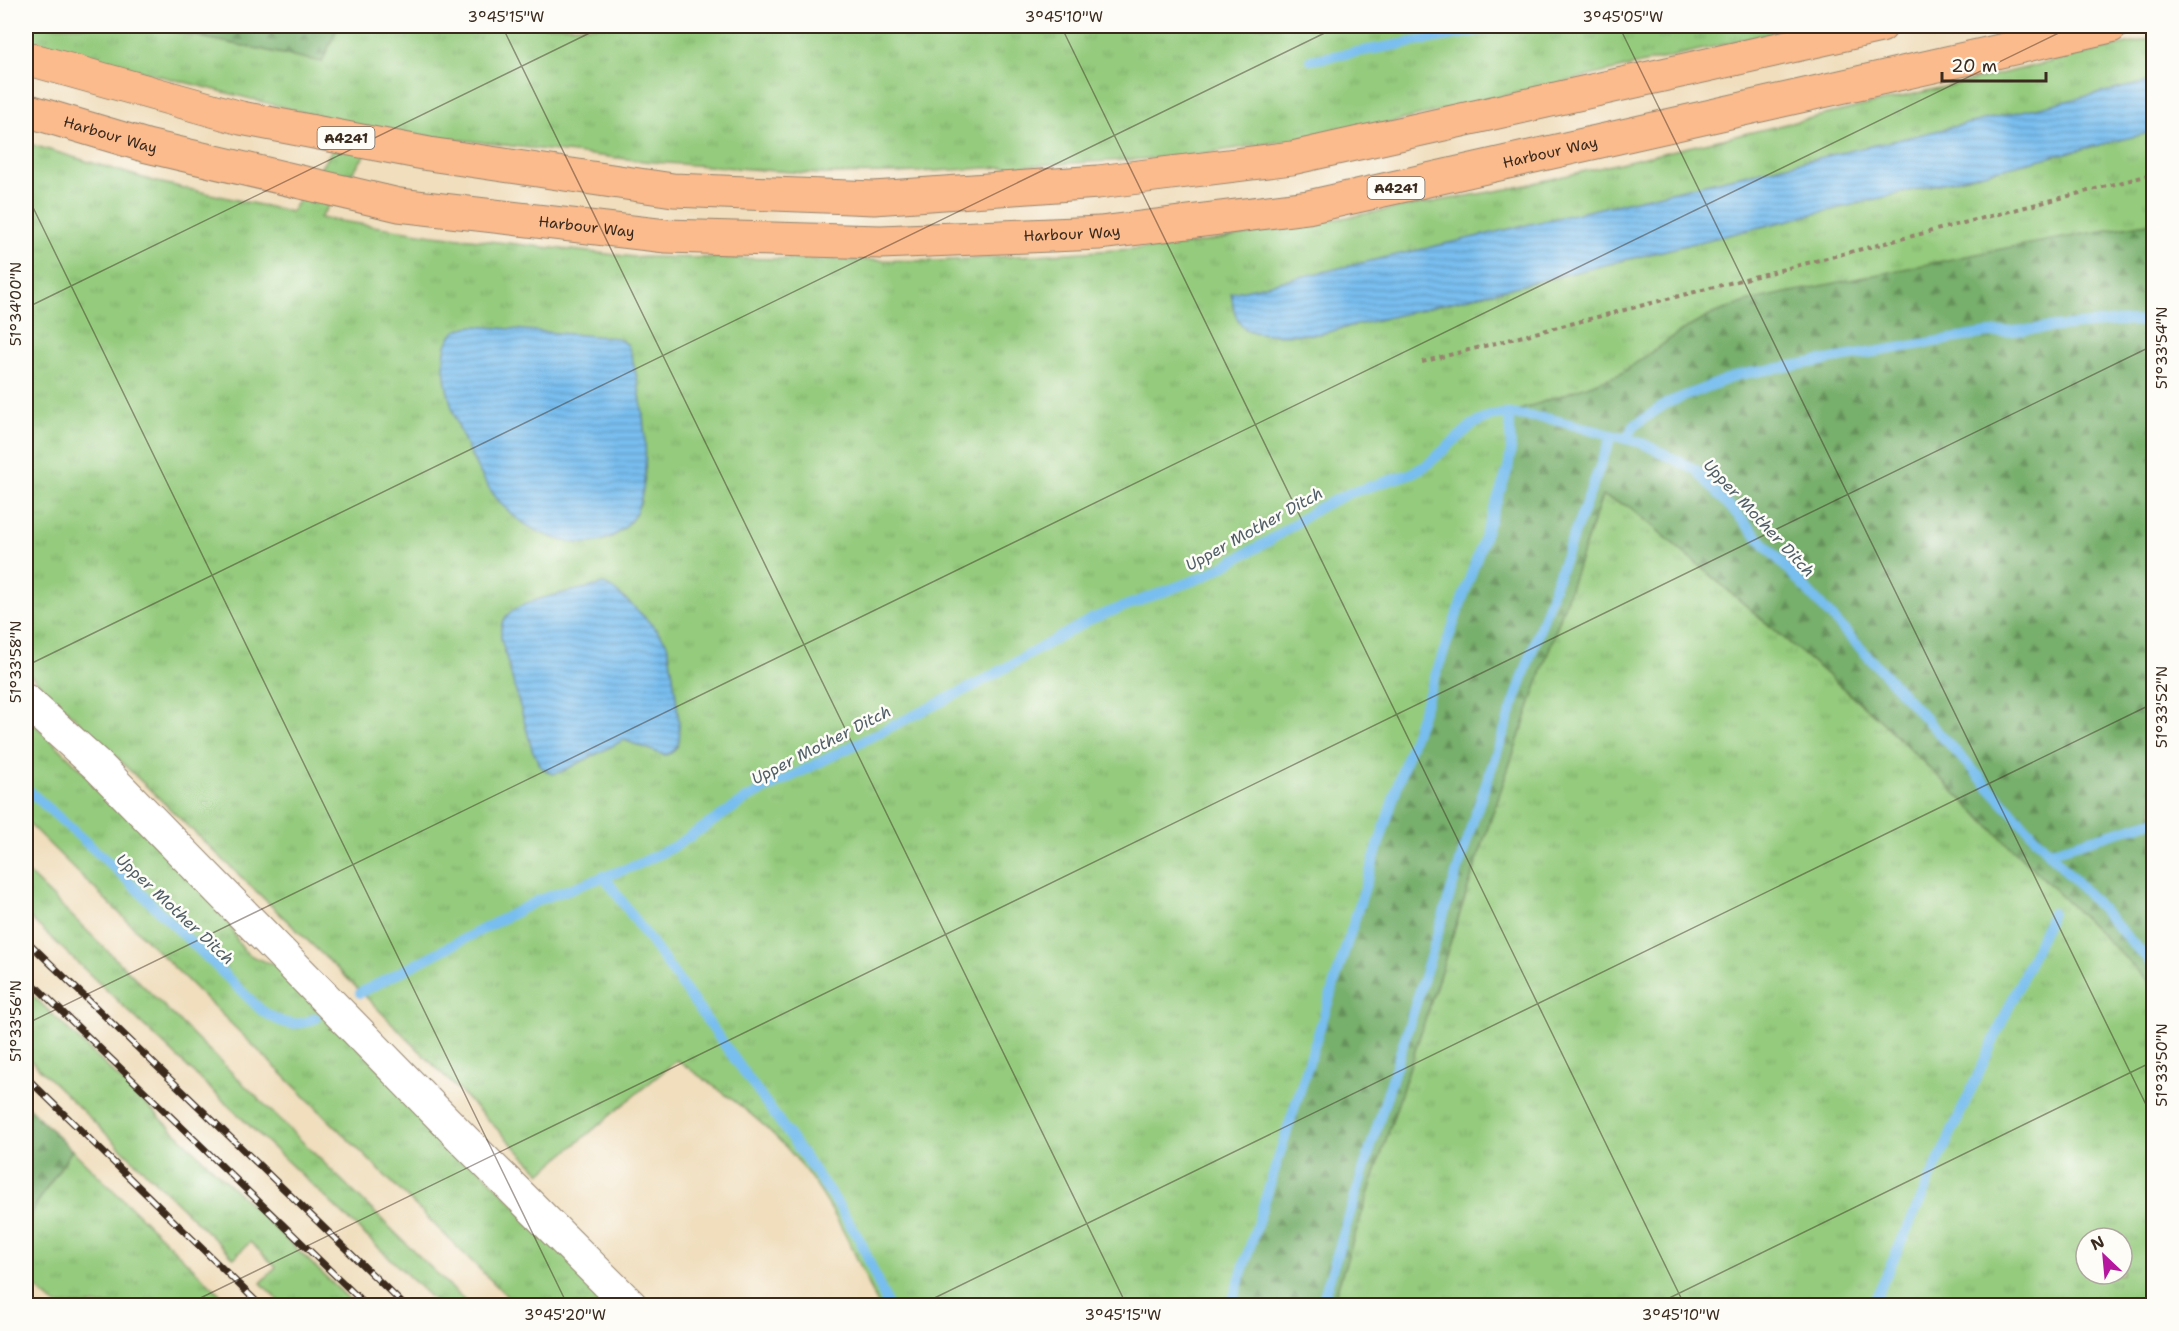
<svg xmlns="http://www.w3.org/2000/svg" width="2179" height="1331" viewBox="0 0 2179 1331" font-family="'Shantell Sans',sans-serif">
<defs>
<pattern id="grass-tufts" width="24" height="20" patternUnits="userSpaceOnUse" patternTransform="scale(1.5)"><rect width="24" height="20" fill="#94cb7d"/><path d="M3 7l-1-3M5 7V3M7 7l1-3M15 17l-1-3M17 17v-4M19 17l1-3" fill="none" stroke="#80ae6c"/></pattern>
<pattern id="forest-firs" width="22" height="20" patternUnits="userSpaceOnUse" patternTransform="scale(1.5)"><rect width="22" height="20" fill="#77af6c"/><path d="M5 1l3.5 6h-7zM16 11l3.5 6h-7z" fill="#638f58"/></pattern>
<pattern id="water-rules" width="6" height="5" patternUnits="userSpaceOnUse" patternTransform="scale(1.5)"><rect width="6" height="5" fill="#78beef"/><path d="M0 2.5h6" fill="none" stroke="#649bc1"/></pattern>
</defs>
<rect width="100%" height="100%" fill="#fdfcf7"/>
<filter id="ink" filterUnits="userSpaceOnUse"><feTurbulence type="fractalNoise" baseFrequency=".0167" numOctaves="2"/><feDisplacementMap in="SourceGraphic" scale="12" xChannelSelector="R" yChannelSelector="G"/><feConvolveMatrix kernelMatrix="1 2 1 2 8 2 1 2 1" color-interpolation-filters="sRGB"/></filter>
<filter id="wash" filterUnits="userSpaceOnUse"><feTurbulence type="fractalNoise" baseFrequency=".008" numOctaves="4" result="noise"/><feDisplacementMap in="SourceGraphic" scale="24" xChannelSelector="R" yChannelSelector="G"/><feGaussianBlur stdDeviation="1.35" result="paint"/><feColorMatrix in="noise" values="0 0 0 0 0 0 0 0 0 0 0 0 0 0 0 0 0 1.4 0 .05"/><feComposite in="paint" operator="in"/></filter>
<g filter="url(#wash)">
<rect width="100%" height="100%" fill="#f0debd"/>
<g fill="url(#grass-tufts)" stroke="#687a4e" stroke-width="1.5" fill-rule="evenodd">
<path d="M 26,26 L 147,26 L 322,62 L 338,26 L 1475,26 L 1477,31 L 1506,26 L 1802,26 L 1363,129 L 1179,157 L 898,173 L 819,174 L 653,162 L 382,131 L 320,218 L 433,235 L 634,257 L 937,261 L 1181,246 L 1513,188 L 2153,38 L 2153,284 L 1630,507 L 1878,718 L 2153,985 L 2153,1305 L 1332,1305 L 1485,836 L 1602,496 L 1511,453 L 1508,469 L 1386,822 L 1231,1305 L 878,1305 C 853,1248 824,1185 779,1140 C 749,1109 712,1085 677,1060 L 541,1173 L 351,982 L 26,671 L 26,143 L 153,181 L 291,212 L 350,124 L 81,56 L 26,39 ZM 2086,1238 L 2122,1238 L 2122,1274 L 2086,1274 Z"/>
<path d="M 26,716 L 218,902 C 240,933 229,955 275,964 L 615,1305 L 516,1305 L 26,821 Z"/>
<path d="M 26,871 L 469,1305 L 439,1305 L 26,914 Z"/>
<path d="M 26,989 L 355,1305 L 283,1305 L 261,1283 L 276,1267 L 250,1242 L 234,1258 L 26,1056 Z"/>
<path d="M 72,1150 L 231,1305 L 56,1305 L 26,1280 L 26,1228 L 37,1203 Z"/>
</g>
<g fill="url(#forest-firs)" stroke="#596c45" stroke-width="1.5">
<path d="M 147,26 L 338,26 L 322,62 Z"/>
<path d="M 2153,222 L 2153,985 L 1878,718 L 1630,507 L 1602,496 L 1485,836 L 1332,1305 L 1231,1305 L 1405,762 L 1508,469 L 1511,450 L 1509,414 L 1620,374 L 1683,330 L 1715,313 L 1752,300 L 2001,249 Z"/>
<path d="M 26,1105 L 72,1150 L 37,1203 L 26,1228 Z"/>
</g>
<g fill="url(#water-rules)" stroke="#5a7486" stroke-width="1.5">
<path d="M 2153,81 L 2153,132 L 1320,334 C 1302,334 1251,339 1241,325 C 1234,316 1233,304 1231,293 Z"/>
<path d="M 475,326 L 617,338 L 628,345 C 642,384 657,484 632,519 C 598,566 528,537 498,500 C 474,472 426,369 451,336 C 457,328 466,327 475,326 Z"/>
<path d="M 603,584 C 614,585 662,633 667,644 C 671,659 682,729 679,741 C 677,750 672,754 664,755 L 624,740 L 561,772 L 552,774 L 541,767 L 532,749 L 501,639 C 501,633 500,626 503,621 C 516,597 578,592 603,584 Z"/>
</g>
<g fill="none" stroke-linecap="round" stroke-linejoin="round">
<g stroke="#78beef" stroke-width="10">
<path d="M 1311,60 L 1506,26"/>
<path d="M 1626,439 L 1635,425 L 1667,403 L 1738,375 L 1981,334 L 2122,321 L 2154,322"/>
<path d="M 26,788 L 118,871 L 261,1010 C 280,1023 293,1029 316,1018"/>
<path d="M 2049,852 L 2154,821"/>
<path d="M 604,876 L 834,1198 L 861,1242 L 888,1306"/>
<path d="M 360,993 L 539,900 L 637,865 L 677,845 L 748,798 L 979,683 L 1091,619 L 1203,577 L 1267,542 L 1320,507 L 1350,493 L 1410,474 L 1427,465 L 1472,425 L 1492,415 L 1509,414 L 1551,419 L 1626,439 L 1642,443 L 1696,470 L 2154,966"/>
<path d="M 1324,1296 L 1473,821 L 1557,579 L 1612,435"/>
<path d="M 1231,1306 L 1405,762 L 1508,469 L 1511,450 L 1509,414"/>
<path d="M 1872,1306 L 2052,913"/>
</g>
</g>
</g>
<g filter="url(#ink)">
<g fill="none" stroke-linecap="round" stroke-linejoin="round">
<g stroke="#96846e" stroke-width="35">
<path id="minor" d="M 26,701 L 97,765 L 464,1140 L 631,1306"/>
</g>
<g stroke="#96846e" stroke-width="35">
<g id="major">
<path d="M 26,58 L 241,118 L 429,154 L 673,190 L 874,198 L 1098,182 L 1292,158 L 1881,26"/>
<path id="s1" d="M 26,110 L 147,146 L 399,205 L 666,236 L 881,242 L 1100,233 L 1308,207 L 2111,26"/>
</g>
</g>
<path stroke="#96846e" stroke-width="4" stroke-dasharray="4.5 4.5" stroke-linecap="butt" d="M 1422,362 L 2154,174"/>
<use href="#minor" stroke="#fff" stroke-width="33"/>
<use href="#major" stroke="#fbbb8c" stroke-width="33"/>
<g stroke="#3b2a1e" stroke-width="7">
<g id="rail">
<path d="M 26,940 L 405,1306"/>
<path d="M 26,977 L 367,1306"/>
<path d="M 26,1077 L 261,1306"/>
</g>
</g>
<use href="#rail" stroke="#fdfcf7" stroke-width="4.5" stroke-dasharray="14" stroke-linecap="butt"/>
</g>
</g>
<path fill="none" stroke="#3b2a1e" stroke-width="1.5" stroke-opacity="0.45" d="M 502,26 L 1127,1306M 1061,26 L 1685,1306M 1619,26 L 2154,1121M 26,193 L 568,1306M 26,308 L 604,26M 26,666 L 1339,26M 26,1024 L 2073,26M 184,1306 L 2154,345M 918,1306 L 2154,703M 1653,1306 L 2154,1061"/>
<g text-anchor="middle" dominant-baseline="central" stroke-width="5" stroke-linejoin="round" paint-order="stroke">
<g fill="#fdfcf7" stroke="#75695f" stroke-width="1.5">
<rect x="317.5" y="127" width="57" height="22" rx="4.5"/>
<rect x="1367.5" y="177" width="57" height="22" rx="4.5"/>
</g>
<g font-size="14" font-weight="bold" fill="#3b2a1e">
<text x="346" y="138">A4241</text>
<text x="1396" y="188">A4241</text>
</g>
<g font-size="15" fill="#3b2a1e" stroke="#fdfcf7">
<text stroke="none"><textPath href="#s1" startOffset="88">Harbour Way</textPath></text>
<text stroke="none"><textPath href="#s1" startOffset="1546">Harbour Way</textPath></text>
<text stroke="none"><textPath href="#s1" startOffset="574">Harbour Way</textPath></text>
<text stroke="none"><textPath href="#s1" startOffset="1060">Harbour Way</textPath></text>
</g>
<g font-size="16" font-style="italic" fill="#505e67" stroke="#fdfcf7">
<text transform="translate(1759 518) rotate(47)">Upper Mother Ditch</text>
<text transform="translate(1254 529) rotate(-29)">Upper Mother Ditch</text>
<text transform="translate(821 745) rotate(-27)">Upper Mother Ditch</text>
<text transform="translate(175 909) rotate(43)">Upper Mother Ditch</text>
</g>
</g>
<rect width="2179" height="1331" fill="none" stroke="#fdfcf7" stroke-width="66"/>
<g transform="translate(2104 1256) rotate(334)"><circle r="28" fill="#fdfcf7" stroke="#afa8a0" stroke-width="1.5"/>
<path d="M0-4.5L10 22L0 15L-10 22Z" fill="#b5179e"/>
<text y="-9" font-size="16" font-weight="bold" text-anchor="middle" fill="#3b2a1e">N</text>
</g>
<path d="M1942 72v9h104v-9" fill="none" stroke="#3b2a1e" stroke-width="3"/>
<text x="1951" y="72" font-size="18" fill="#3b2a1e" stroke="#fdfcf7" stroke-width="4.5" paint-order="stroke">20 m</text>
<rect x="33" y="33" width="2113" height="1265" fill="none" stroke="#3b2a1e" stroke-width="2"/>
<g font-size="15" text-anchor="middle" fill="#3b2a1e">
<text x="506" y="22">3°45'15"W</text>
<text x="1064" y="22">3°45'10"W</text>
<text x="1623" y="22">3°45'05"W</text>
<text transform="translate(16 304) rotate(-90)" y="5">51°34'00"N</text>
<text transform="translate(2162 348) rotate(-90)" y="5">51°33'54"N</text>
<text transform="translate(16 662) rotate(-90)" y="5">51°33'58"N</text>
<text transform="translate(2162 707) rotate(-90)" y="5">51°33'52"N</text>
<text transform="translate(16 1021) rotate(-90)" y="5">51°33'56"N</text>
<text transform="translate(2162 1065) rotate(-90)" y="5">51°33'50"N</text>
<text x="565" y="1320">3°45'20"W</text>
<text x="1123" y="1320">3°45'15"W</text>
<text x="1681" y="1320">3°45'10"W</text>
</g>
</svg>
